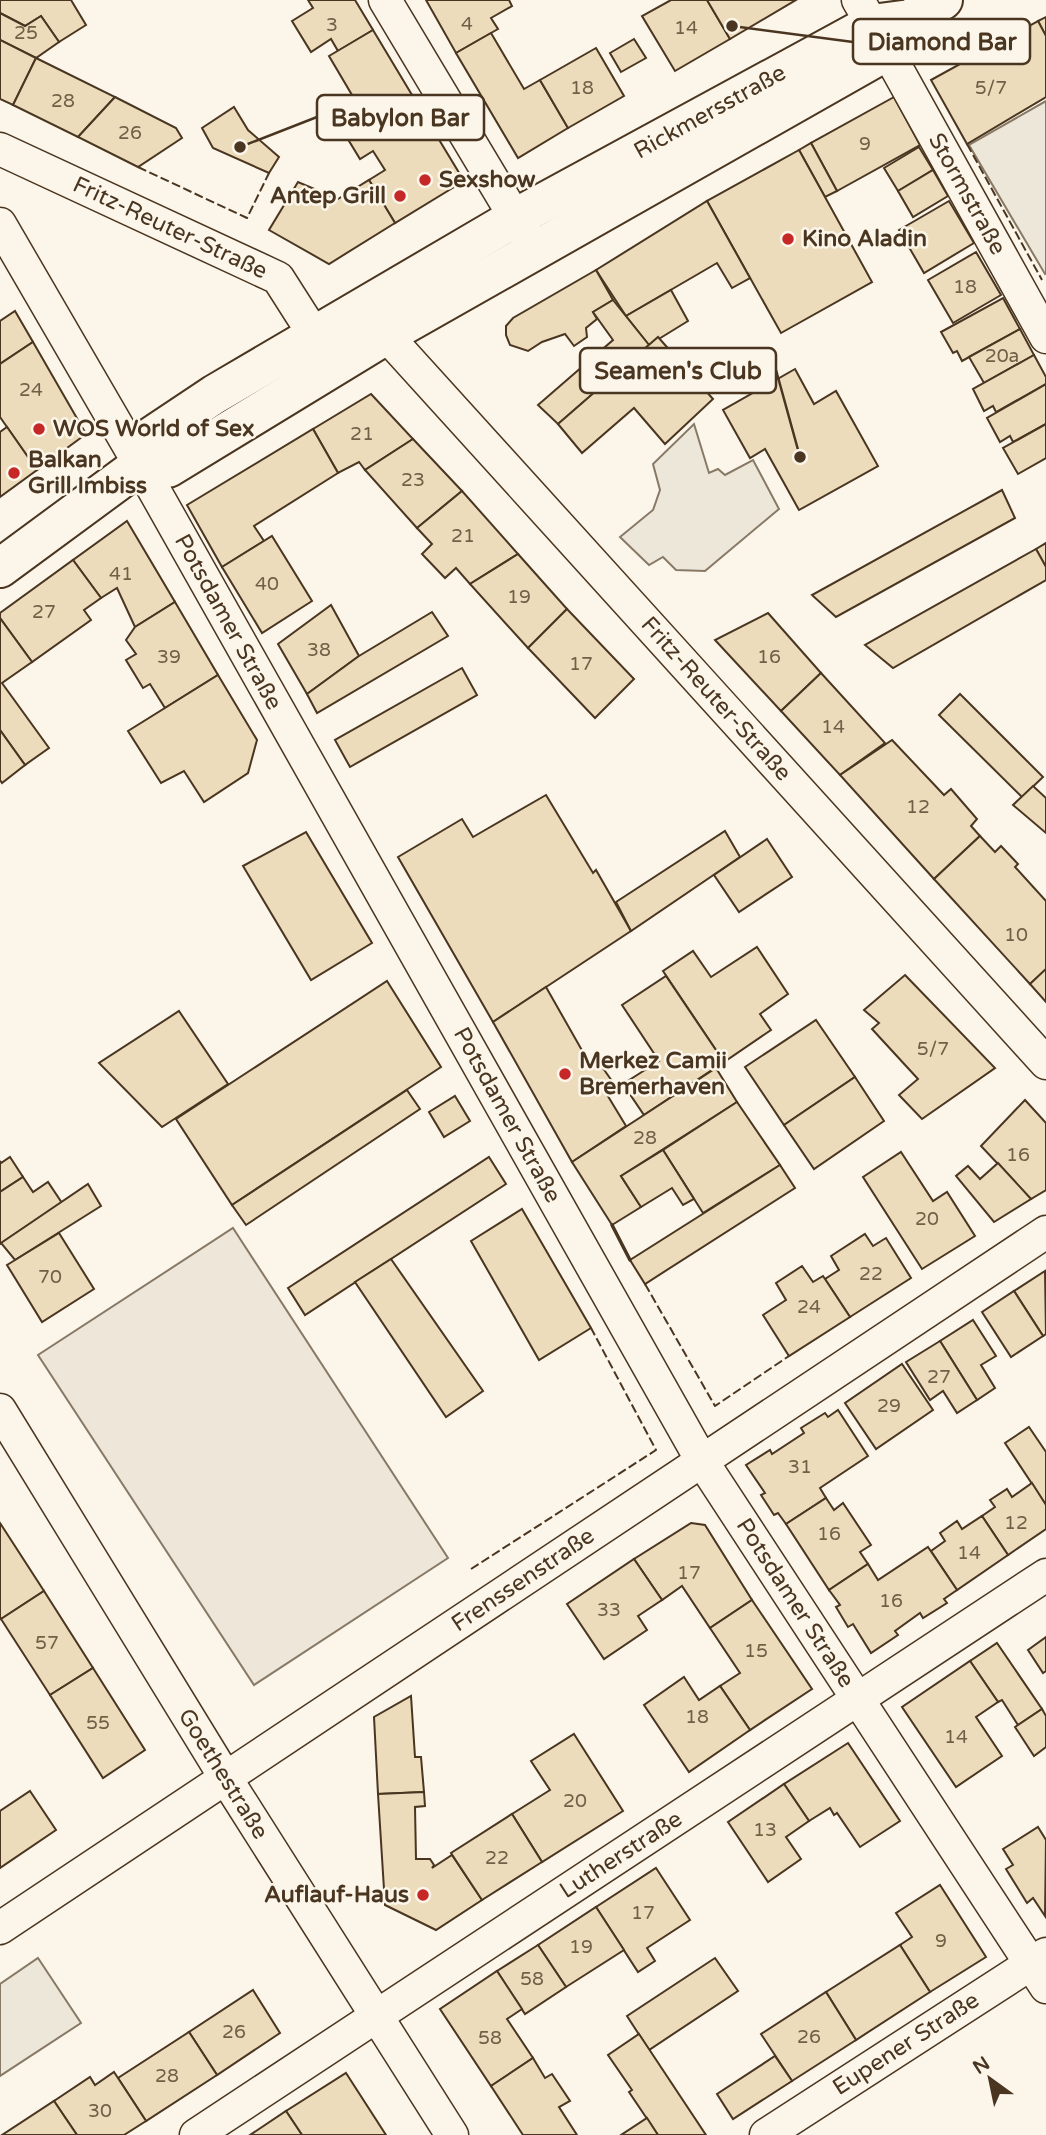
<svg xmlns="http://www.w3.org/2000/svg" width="1046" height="2135" viewBox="0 0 1046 2135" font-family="'Varela Round',sans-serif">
<rect width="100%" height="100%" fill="#fbf6e9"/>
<path fill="#ede6d9" stroke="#887966" stroke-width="2" d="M 233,1228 L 448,1558 L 254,1685 L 38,1355 Z"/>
<g fill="#ede7d9" stroke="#887966" stroke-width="2">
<path d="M 1046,101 L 1046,273 L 1045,274 L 969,145 Z"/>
<path d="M 694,424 L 709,473 L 718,469 L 725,475 L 753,460 L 779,509 L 705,571 L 676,570 L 663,557 L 649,565 L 620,537 L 653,510 L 660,490 L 653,464 Z"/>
<path d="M 38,1958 L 81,2023 L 0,2076 L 0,1984 Z"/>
</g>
<g fill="#ecdcbc" stroke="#4a3520" stroke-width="2">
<path d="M 0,0 L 71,0 L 86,25 L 59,42 L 41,16 L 25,26 L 0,13 Z"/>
<path d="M 308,0 L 355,0 L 373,30 L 338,51 L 331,39 L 311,52 L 292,21 L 313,8 Z"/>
<path d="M 426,0 L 509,0 L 512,6 L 491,18 L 498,29 L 456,53 Z"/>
<path d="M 671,0 L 707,0 L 730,39 L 675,71 L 642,16 Z"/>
<path d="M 707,0 L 796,0 L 730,39 Z"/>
<path d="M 0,13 L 25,26 L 41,16 L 59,42 L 36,58 L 0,40 Z"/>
<path d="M 1046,17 L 1046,36 L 1038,21 Z"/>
<path d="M 1038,21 L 1046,36 L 1046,97 L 967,144 L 931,80 Z"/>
<path d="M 373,30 L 412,95 L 368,122 L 329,56 Z"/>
<path d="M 491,33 L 524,89 L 540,80 L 568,128 L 518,158 L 456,53 Z"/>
<path d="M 634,39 L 646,58 L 621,72 L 610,53 Z"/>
<path d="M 0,40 L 36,58 L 13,105 L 0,99 Z"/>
<path d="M 596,48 L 624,96 L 568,128 L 540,80 Z"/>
<path d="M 36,58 L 115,97 L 78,137 L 13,105 Z"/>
<path d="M 412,95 L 464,181 L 395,223 L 369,180 L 385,170 L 373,151 L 360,159 L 346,136 Z"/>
<path d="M 115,97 L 176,128 L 182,138 L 138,167 L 78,137 Z"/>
<path d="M 894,97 L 920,145 L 837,191 L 811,143 Z"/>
<path d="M 234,107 L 248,130 L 279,157 L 269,173 L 213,148 L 202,128 Z"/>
<path d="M 811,143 L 837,191 L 825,197 L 799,150 Z"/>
<path d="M 919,147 L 933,170 L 898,191 L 884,168 Z"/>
<path d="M 799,150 L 872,282 L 781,333 L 707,201 Z"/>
<path d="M 933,170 L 948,196 L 913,217 L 898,191 Z"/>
<path d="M 369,180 L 395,223 L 329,264 L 269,230 L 298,182 L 338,199 Z"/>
<path d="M 707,201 L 750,278 L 732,288 L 717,263 L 626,316 L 596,270 Z"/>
<path d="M 949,201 L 974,243 L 924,273 L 899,230 Z"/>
<path d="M 976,252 L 1001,295 L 953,323 L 928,280 Z"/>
<path d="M 596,270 L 613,300 L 593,312 L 597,319 L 586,328 L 587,337 L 574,346 L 565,334 L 542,342 L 528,351 L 510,345 L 506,335 L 506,326 L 513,318 Z"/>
<path d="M 671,290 L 688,321 L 649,345 L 626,316 Z"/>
<path d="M 1003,298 L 1020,329 L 962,361 L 957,351 L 953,353 L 941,332 Z"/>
<path d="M 613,300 L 649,345 L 558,424 L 538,405 L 613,340 L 593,312 Z"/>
<path d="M 15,311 L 33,342 L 0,364 L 0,321 Z"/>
<path d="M 1020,329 L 1034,355 L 984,383 L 969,357 Z"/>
<path d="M 658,337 L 713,399 L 665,444 L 634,408 L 582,453 L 558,424 Z"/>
<path d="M 33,342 L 86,434 L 37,470 L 0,417 L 0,364 Z"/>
<path d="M 1034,355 L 1046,377 L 1046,384 L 996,412 L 993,406 L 984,411 L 973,389 Z"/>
<path d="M 795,369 L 814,404 L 836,391 L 878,466 L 799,510 L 765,449 L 750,458 L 723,410 Z"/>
<path d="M 1046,384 L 1046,424 L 1013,442 L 1010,436 L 1000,442 L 987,418 Z"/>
<path d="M 371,394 L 413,439 L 365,470 L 359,462 L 338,473 L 313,429 Z"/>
<path d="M 1046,424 L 1046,458 L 1018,474 L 1003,448 Z"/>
<path d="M 7,427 L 37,470 L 0,497 L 0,432 Z"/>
<path d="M 313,429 L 338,473 L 254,526 L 264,541 L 222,567 L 187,505 Z"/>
<path d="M 413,439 L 462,491 L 417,528 L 365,470 Z"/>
<path d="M 1002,490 L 1015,518 L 836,617 L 812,595 Z"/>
<path d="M 462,491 L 518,554 L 470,584 L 456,568 L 445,578 L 422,554 L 432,544 L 417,528 Z"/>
<path d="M 127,521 L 175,602 L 135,627 L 117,588 L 101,598 L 73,560 Z"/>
<path d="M 272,536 L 312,601 L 262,633 L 222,567 Z"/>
<path d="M 1046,543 L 1046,567 L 1036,549 Z"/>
<path d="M 1036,549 L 1046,567 L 1046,580 L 893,668 L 865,645 Z"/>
<path d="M 518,554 L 567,609 L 528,648 L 470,584 Z"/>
<path d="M 73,560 L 101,598 L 84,610 L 91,620 L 32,662 L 0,618 L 0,613 Z"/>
<path d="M 175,602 L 218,675 L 165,708 L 150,684 L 143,688 L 126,660 L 136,654 L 126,640 L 135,627 Z"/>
<path d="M 331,605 L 359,656 L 307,694 L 278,644 Z"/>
<path d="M 567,609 L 634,679 L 595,718 L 528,648 Z"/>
<path d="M 432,612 L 448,636 L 317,713 L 307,694 L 359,656 Z"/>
<path d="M 768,613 L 821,673 L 781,711 L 715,640 Z"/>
<path d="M 0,618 L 32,662 L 2,683 L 49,748 L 25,765 L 0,730 Z"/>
<path d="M 462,668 L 477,695 L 350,767 L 335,740 Z"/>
<path d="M 821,673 L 885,743 L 840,775 L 781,711 Z"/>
<path d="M 218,675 L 257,740 L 248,773 L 204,802 L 184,771 L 161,783 L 128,731 Z"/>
<path d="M 960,694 L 1043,777 L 1022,797 L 939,715 Z"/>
<path d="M 0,730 L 25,765 L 2,783 L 0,780 Z"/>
<path d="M 892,740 L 944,795 L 951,789 L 977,819 L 971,826 L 980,836 L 934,879 L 840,775 Z"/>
<path d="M 1033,786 L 1046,798 L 1046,833 L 1013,805 Z"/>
<path d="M 546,795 L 593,873 L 596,870 L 631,931 L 493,1022 L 398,857 L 462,819 L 473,837 Z"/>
<path d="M 725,831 L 740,857 L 631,931 L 616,902 Z"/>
<path d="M 306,832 L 372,943 L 311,980 L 243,866 Z"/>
<path d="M 980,836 L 995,852 L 1001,846 L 1018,864 L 1015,867 L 1046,901 L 1046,969 L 1030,984 L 934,879 Z"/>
<path d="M 767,839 L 792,877 L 739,912 L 714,875 Z"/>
<path d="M 757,947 L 788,994 L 760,1014 L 771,1030 L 724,1062 L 663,971 L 693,951 L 711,977 Z"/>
<path d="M 1046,969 L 1046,1002 L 1030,984 Z"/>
<path d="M 905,975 L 995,1068 L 922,1119 L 899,1095 L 918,1079 L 872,1029 L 879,1023 L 864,1010 Z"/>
<path d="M 666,976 L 724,1062 L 644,1115 L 623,1084 L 659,1061 L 622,1005 Z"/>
<path d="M 387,981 L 441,1067 L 232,1205 L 176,1119 Z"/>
<path d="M 546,987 L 592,1068 L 600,1064 L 612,1081 L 603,1088 L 626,1126 L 572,1162 L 493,1022 Z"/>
<path d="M 179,1011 L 228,1084 L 162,1127 L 99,1063 Z"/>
<path d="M 816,1020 L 855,1077 L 784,1125 L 745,1067 Z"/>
<path d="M 716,1068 L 737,1102 L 621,1176 L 641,1207 L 612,1225 L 572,1162 Z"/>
<path d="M 855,1077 L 884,1121 L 814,1169 L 784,1125 Z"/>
<path d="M 407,1090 L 420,1109 L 246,1225 L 232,1205 Z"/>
<path d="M 455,1096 L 470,1121 L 444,1137 L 429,1112 Z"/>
<path d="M 1025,1100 L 1046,1123 L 1046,1190 L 1031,1199 L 981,1146 Z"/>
<path d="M 737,1102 L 780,1165 L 703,1213 L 663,1150 Z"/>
<path d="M 663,1150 L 694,1199 L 683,1205 L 672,1188 L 641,1207 L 621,1176 Z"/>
<path d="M 901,1152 L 933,1201 L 947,1192 L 975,1236 L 922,1269 L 863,1177 Z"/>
<path d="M 10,1157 L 23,1177 L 0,1192 L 0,1161 L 1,1163 Z"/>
<path d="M 489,1157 L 506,1184 L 305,1315 L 288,1288 Z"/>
<path d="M 998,1163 L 1031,1199 L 994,1222 L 956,1176 L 968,1166 L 980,1179 Z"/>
<path d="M 780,1165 L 795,1188 L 645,1284 L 630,1260 Z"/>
<path d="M 23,1177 L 33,1192 L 48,1182 L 62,1203 L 0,1244 L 0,1192 Z"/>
<path d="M 88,1184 L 101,1206 L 15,1260 L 1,1243 Z"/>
<path d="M 522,1209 L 591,1328 L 539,1360 L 471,1241 Z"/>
<path d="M 59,1233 L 94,1289 L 42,1322 L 7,1265 Z"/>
<path d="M 865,1234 L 873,1246 L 886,1238 L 911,1278 L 850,1317 L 825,1279 L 839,1270 L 831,1256 Z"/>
<path d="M 391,1259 L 483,1391 L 446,1417 L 355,1282 Z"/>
<path d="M 802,1266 L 813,1282 L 823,1276 L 850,1317 L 789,1356 L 763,1315 L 786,1300 L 776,1283 Z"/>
<path d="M 1045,1271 L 1046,1334 L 1043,1336 L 1014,1291 Z"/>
<path d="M 1014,1291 L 1043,1336 L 1011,1357 L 982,1312 Z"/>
<path d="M 973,1320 L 996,1356 L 981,1365 L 995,1388 L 977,1400 L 940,1341 Z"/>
<path d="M 940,1341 L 977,1400 L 957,1413 L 943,1391 L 930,1400 L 906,1362 Z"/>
<path d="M 902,1364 L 933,1410 L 876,1449 L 845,1403 Z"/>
<path d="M 838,1410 L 868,1456 L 820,1488 L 826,1498 L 786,1524 L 778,1513 L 774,1515 L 761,1495 L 765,1493 L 746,1465 L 770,1450 L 772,1454 L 804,1433 L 801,1428 L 825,1413 L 828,1417 Z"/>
<path d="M 1029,1427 L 1046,1452 L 1046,1505 L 1005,1443 Z"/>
<path d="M 1032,1483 L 1046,1505 L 1046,1529 L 1008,1555 L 982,1516 L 995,1507 L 990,1500 L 1007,1489 L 1012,1497 Z"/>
<path d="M 826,1498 L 834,1510 L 843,1503 L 871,1545 L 860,1552 L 868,1564 L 829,1590 L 786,1524 Z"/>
<path d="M 982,1516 L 1008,1555 L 957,1590 L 931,1551 L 945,1541 L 940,1533 L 957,1521 L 962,1529 Z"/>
<path d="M 0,1523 L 44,1591 L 1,1619 L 0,1617 Z"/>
<path d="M 691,1523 L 705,1525 L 752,1600 L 710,1628 L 682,1586 L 662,1600 L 634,1559 Z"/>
<path d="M 928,1547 L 957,1590 L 944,1599 L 947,1603 L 923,1618 L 920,1613 L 895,1631 L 898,1635 L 871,1653 L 853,1624 L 848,1627 L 836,1607 L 840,1605 L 829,1590 L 868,1564 L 878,1580 Z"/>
<path d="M 634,1559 L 662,1600 L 638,1616 L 647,1630 L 604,1659 L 567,1604 Z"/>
<path d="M 44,1591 L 93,1668 L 50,1695 L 1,1619 Z"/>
<path d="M 752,1600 L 812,1689 L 750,1730 L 720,1686 L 740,1673 L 710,1628 Z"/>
<path d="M 1046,1637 L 1046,1671 L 1043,1673 L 1028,1650 Z"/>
<path d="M 997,1643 L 1042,1709 L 1018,1725 L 1002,1700 L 998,1702 L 970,1661 Z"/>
<path d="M 970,1661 L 998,1702 L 976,1717 L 1002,1756 L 956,1787 L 902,1707 Z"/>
<path d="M 93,1668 L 145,1750 L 103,1778 L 50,1695 Z"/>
<path d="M 684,1677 L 699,1700 L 720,1686 L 750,1730 L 689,1772 L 644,1705 Z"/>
<path d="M 411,1696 L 415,1757 L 421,1757 L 424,1792 L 378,1794 L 374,1717 Z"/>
<path d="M 1042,1709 L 1046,1716 L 1046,1747 L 1034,1756 L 1015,1727 Z"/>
<path d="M 574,1734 L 623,1811 L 542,1862 L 512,1814 L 550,1790 L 531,1761 Z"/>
<path d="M 848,1743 L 900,1821 L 860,1847 L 837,1813 L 834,1815 L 830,1808 L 809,1821 L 784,1784 Z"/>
<path d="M 784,1784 L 809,1821 L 786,1837 L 801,1859 L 768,1882 L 728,1822 Z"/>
<path d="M 30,1791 L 56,1830 L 0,1868 L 0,1811 Z"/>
<path d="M 424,1792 L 425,1806 L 415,1807 L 416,1859 L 430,1859 L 434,1865 L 432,1868 L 452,1855 L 482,1900 L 436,1930 L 385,1905 L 378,1794 Z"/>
<path d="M 512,1814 L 542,1862 L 482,1900 L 451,1853 Z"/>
<path d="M 1038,1827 L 1046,1840 L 1045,1916 L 1033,1898 L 1027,1903 L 1006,1869 L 1013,1865 L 1003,1849 Z"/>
<path d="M 656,1868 L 690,1920 L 647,1948 L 655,1961 L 638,1972 L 596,1907 Z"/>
<path d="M 940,1885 L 986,1957 L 930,1992 L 900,1945 L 912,1937 L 896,1913 Z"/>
<path d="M 596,1907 L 624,1950 L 566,1987 L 538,1945 Z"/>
<path d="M 538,1945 L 566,1987 L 525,2014 L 497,1971 Z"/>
<path d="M 900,1945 L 930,1992 L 856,2040 L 826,1992 Z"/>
<path d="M 715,1958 L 738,1991 L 649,2050 L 627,2016 Z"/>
<path d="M 497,1971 L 522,2009 L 507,2019 L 533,2058 L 491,2086 L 440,2009 Z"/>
<path d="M 253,1990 L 280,2033 L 217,2075 L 189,2032 Z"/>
<path d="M 826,1992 L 856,2040 L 792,2081 L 761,2034 Z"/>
<path d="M 189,2032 L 217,2075 L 146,2121 L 118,2078 Z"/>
<path d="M 639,2034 L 706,2135 L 658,2135 L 629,2092 L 632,2090 L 608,2055 Z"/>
<path d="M 775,2056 L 792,2081 L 733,2119 L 717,2094 Z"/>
<path d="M 533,2058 L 545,2078 L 552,2074 L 570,2101 L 559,2107 L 577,2135 L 523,2135 L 491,2086 Z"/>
<path d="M 114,2072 L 146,2121 L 124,2135 L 77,2135 L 54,2101 L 90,2077 L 95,2085 Z"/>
<path d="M 346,2073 L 386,2135 L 302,2135 L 286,2111 Z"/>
<path d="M 54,2101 L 77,2135 L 2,2135 Z"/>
<path d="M 286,2111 L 302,2135 L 250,2135 Z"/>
<path d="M 647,2118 L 658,2135 L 621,2135 Z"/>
</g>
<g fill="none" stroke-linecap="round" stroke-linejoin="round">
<g stroke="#4a3520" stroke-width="35">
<g id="minor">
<path d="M 385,0 L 528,239"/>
<path d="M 858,0 L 872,24"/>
<path d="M 887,51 L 1046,337"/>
<path d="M 0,149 L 278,278 L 315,336"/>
<path d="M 0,224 L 140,465 L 702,1461 L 1046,1987"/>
<path d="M 373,315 L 386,335 L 1046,1063"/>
<path d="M 0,1410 L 225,1777 L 452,2135"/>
<path d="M 0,1928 L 1046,1232"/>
<path d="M 196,2135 L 1046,1575"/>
<path d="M 766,2135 L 1046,1954"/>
</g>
</g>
<g stroke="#4a3520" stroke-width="42">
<g id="secondary">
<path d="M 140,465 L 168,468 L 386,335 L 887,51 L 910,19"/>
<path d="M 0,568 L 140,465 L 149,438 L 215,394 L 515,218 L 872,24 L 910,19 L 943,0"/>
</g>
</g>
<use href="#minor" stroke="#fbf6e9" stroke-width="32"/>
<use href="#secondary" stroke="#fbf6e9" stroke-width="38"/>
<g stroke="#4a3520" stroke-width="2" stroke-dasharray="9 3.5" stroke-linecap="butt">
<path d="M 967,144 L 1042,280"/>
<path d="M 138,167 L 247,218 L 269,173"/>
<path d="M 645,1284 L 715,1406 L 789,1356"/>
<path d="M 471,1569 L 656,1450 L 591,1328"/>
</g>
<path stroke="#4a3520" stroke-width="3.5" d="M 612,1225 L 630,1260"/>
</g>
<g fill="#c62828" stroke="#fbf6e9" stroke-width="2.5">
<circle cx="425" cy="180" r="7"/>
<circle cx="400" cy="196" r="7"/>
<circle cx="788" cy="239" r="7"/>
<circle cx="39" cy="429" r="7"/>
<circle cx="14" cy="473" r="7"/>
<circle cx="565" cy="1074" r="7"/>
<circle cx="423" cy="1895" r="7"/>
</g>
<g text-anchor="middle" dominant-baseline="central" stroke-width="5" stroke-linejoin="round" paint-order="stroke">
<g font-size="19" fill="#725f47">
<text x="467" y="24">4</text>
<text x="332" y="25">3</text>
<text x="686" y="28">14</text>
<text x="26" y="33">25</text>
<text x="582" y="88">18</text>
<text x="991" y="88">5/7</text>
<text x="63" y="101">28</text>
<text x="130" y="133">26</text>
<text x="865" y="144">9</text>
<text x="965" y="287">18</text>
<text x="1002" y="356">20a</text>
<text x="31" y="390">24</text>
<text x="362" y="434">21</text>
<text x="413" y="480">23</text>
<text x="463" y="536">21</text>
<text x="121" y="574">41</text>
<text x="267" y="584">40</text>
<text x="519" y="597">19</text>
<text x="44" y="612">27</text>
<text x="319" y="650">38</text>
<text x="169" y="657">39</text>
<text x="769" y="657">16</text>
<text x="581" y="664">17</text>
<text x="833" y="727">14</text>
<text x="918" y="807">12</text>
<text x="1016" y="935">10</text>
<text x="933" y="1049">5/7</text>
<text x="645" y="1138">28</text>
<text x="1018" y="1155">16</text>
<text x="927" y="1219">20</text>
<text x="871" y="1274">22</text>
<text x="50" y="1277">70</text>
<text x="809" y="1307">24</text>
<text x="939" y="1377">27</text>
<text x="889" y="1406">29</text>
<text x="800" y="1467">31</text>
<text x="1016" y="1523">12</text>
<text x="829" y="1534">16</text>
<text x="969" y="1553">14</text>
<text x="689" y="1573">17</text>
<text x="891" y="1601">16</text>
<text x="609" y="1610">33</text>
<text x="47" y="1643">57</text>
<text x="756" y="1651">15</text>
<text x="697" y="1717">18</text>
<text x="98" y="1723">55</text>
<text x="956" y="1737">14</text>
<text x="575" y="1801">20</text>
<text x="765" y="1830">13</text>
<text x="497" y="1858">22</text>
<text x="643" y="1913">17</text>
<text x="941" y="1941">9</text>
<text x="581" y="1947">19</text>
<text x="532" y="1979">58</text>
<text x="234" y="2032">26</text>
<text x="809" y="2037">26</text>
<text x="490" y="2038">58</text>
<text x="167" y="2076">28</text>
<text x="100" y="2111">30</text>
</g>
<g font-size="23" fill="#4a3520" stroke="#fbf6e9">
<text transform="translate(710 112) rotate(-29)">Rickmersstraße</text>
<text transform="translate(967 194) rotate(61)">Stormstraße</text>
<text transform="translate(170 228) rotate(25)">Fritz-Reuter-Straße</text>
<text transform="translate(228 622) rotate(61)">Potsdamer Straße</text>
<text transform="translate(716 699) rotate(48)">Fritz-Reuter-Straße</text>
<text transform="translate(507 1115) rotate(61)">Potsdamer Straße</text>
<text transform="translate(523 1580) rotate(-34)">Frenssenstraße</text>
<text transform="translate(795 1603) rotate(57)">Potsdamer Straße</text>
<text transform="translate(223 1774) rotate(58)">Goethestraße</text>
<text transform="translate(621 1855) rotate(-33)">Lutherstraße</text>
<text transform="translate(906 2044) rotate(-33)">Eupener Straße</text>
</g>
<g font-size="23" font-weight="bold" fill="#4a3520" stroke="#fbf6e9" text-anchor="start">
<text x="439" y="180">Sexshow</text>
<text x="386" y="196" text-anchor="end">Antep Grill</text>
<text x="802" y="239">Kino Aladin</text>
<text x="53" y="429">WOS World of Sex</text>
<text x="28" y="460">Balkan<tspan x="28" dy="26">Grill Imbiss</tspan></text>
<text x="579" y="1061">Merkez Camii<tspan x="579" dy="26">Bremerhaven</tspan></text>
<text x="409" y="1895" text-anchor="end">Auflauf-Haus</text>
</g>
</g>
<path fill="none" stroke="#4a3520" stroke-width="2.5" d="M732 26L853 42M240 147L317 117M800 457L776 370"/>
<g fill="#4a3520" stroke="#fbf6e9" stroke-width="2.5">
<circle cx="732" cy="26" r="7"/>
<circle cx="240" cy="147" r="7"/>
<circle cx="800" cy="457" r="7"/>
</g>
<g fill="#fbf6e9" stroke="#4a3520" stroke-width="2.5">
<rect x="853" y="19" width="177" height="45" rx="7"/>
<rect x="317" y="95" width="167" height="45" rx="7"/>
<rect x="580" y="348" width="196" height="45" rx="7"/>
</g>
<g font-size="24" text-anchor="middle" font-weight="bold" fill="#4a3520">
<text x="942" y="50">Diamond Bar</text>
<text x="400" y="126">Babylon Bar</text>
<text x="678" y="379">Seamen's Club</text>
</g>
<g transform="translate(990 2079) rotate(327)" stroke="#fbf6e9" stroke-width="5" paint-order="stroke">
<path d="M0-5L12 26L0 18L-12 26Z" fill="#4a3520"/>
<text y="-10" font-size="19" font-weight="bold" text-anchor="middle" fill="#4a3520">N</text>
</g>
</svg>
